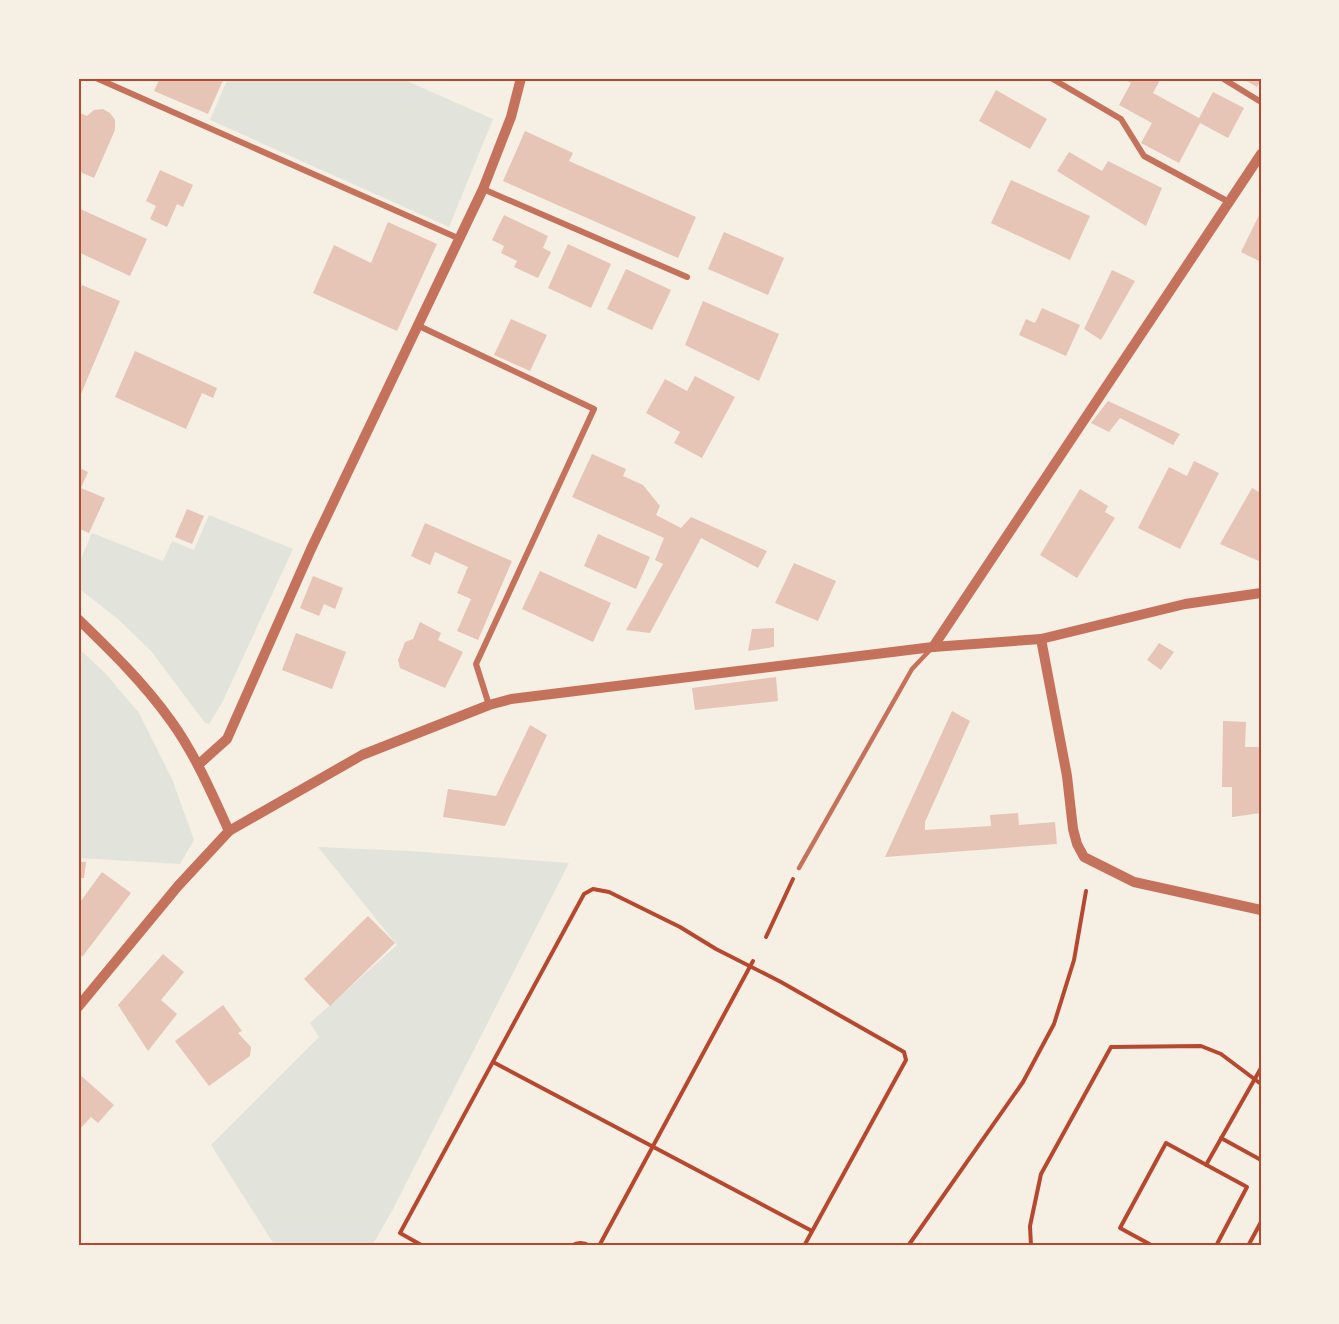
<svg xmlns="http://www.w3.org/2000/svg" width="1339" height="1324" viewBox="0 0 1339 1324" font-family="'Roboto Condensed',sans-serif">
<rect width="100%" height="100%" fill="#f6efe4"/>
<g fill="#e2e4dc">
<path d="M 228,78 L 400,78 L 493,119 L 449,227 L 210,120 Z"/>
<path d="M 209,515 L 293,549 L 222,703 L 209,724 L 205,723 L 151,651 L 118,619 L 78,588 L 78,565 L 92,533 L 163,561 L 172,541 L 194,550 Z"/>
<path d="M 78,648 L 105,673 L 139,713 L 172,779 L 194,840 L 180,864 L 78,858 Z"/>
<path d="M 318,847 L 410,851 L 569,863 L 393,1209 L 372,1246 L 275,1246 L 211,1145 L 319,1037 L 310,1023 L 397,945 Z"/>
</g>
<g fill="#e6c5b7">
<path d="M 160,78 L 224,78 L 208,114 L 154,91 Z"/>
<path d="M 1121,78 L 1161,78 L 1153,93 L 1199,118 L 1213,92 L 1244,108 L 1228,138 L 1200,123 L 1179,163 L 1141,143 L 1152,123 L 1119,105 L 1131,83 Z"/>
<path d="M 1241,78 L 1261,78 L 1261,79 L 1257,87 Z"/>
<path d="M 996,90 L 1047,119 L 1030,149 L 979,121 Z"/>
<path d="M 103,109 L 110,113 L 115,120 L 115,130 L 94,178 L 78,171 L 78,112 L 87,116 L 94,110 Z"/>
<path d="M 525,131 L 573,153 L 569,161 L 696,217 L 678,258 L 503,181 Z"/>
<path d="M 1069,152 L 1102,171 L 1108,161 L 1162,188 L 1146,226 L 1057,171 Z"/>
<path d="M 160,170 L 193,185 L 183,207 L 177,204 L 167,227 L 150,219 L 156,206 L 146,201 Z"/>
<path d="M 1011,180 L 1090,216 L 1070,260 L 991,223 Z"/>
<path d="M 78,208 L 147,239 L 130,276 L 78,252 Z"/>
<path d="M 1261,211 L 1261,262 L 1241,252 Z"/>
<path d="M 504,215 L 548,236 L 543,248 L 551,252 L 538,278 L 514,267 L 517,261 L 501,253 L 504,246 L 492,240 Z"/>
<path d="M 388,222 L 437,244 L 397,331 L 313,293 L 334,245 L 371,263 Z"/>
<path d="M 724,232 L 784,258 L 768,295 L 708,269 Z"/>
<path d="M 568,244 L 611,264 L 591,308 L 548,288 Z"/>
<path d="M 626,269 L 671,290 L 652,330 L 607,309 Z"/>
<path d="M 1112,270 L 1135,281 L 1101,340 L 1084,329 Z"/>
<path d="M 82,285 L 120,301 L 81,394 L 78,393 L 78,294 Z"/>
<path d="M 703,301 L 779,334 L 759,381 L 685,345 Z"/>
<path d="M 1042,308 L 1080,325 L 1066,356 L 1019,335 L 1026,319 L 1035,323 Z"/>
<path d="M 511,319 L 547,335 L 530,371 L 494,355 Z"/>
<path d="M 135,351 L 217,388 L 213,398 L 202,393 L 186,429 L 115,397 Z"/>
<path d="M 695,376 L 735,397 L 702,458 L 674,443 L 680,432 L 646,413 L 665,379 L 687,391 Z"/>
<path d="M 1108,401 L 1180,434 L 1173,445 L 1120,418 L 1109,432 L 1091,423 Z"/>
<path d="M 592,454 L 626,469 L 623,476 L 643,485 L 660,506 L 656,515 L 681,528 L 691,517 L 767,551 L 758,568 L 701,538 L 650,633 L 626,630 L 663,564 L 655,560 L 664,538 L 572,497 Z"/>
<path d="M 1194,461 L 1219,473 L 1180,549 L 1138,528 L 1169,467 L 1187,476 Z"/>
<path d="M 78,467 L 88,472 L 81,488 L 105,498 L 89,533 L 78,528 Z"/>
<path d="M 1252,488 L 1261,493 L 1261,562 L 1220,544 Z"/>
<path d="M 1080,489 L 1108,506 L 1105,512 L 1115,518 L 1077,578 L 1040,555 Z"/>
<path d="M 187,509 L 204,516 L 192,544 L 175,537 Z"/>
<path d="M 425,523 L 512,561 L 478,640 L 457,631 L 471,599 L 457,593 L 468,567 L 435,552 L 430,565 L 411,556 Z"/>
<path d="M 598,534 L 650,557 L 636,589 L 584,566 Z"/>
<path d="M 794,563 L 836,581 L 818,621 L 775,603 Z"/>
<path d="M 540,571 L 611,603 L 593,642 L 522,609 Z"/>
<path d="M 313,576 L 343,588 L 335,609 L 324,604 L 319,616 L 300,608 Z"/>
<path d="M 420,622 L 441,633 L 438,640 L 463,652 L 445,688 L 400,668 L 398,660 L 405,642 L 413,639 Z"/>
<path d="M 774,628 L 774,647 L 748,651 L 752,629 Z"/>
<path d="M 296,633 L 346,652 L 332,689 L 282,670 Z"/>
<path d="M 1159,643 L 1174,652 L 1161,670 L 1147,660 Z"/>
<path d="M 776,677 L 778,701 L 695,710 L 692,688 Z"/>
<path d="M 952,711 L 970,721 L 925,822 L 925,830 L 991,826 L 990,815 L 1018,813 L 1019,825 L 1055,822 L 1057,844 L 885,857 Z"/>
<path d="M 1223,721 L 1246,722 L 1245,747 L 1261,747 L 1261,813 L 1232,817 L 1232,787 L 1222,787 Z"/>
<path d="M 530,725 L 547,735 L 505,826 L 443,817 L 448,789 L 496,796 Z"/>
<path d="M 78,862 L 86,862 L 84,878 L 78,878 Z"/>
<path d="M 102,872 L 131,893 L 82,957 L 78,950 L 78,905 Z"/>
<path d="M 368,916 L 395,943 L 330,1006 L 304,979 Z"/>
<path d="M 163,954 L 184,972 L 161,1000 L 177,1014 L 148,1051 L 118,1005 Z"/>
<path d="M 223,1005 L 242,1031 L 238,1033 L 251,1047 L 250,1056 L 209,1086 L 175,1041 Z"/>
<path d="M 78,1073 L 114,1105 L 98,1123 L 91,1117 L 78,1131 Z"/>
</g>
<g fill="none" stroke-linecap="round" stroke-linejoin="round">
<g stroke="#b5482f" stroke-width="4">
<path d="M 766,937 L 793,879"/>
<path d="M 493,1062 L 812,1231"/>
<path d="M 1221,1138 L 1261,1160"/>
<path d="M 1206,1165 L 1261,1068"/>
<path d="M 423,1246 L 400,1233 L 584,894 L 593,889 L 609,892 L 680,927 L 716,949 L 781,982 L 904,1052 L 906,1060 L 804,1246"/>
<path d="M 571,1246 C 578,1242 583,1242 590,1246"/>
<path d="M 599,1246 L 753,961"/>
<path d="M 908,1246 L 1023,1082 L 1054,1024 L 1074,960 L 1086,891"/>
<path d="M 1031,1246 L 1030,1226 L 1041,1174 L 1111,1047 L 1201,1046 L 1221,1054 L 1261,1084"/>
<path d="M 1153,1246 L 1120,1228 L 1166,1143 L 1247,1187 L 1216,1246"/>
<path d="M 1248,1246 L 1261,1222"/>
</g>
<path stroke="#c5725c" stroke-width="4.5" d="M 799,868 L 912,669 L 930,650"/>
<g stroke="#c5725c" stroke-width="6">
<path d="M 96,78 L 460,239"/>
<path d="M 1051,78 L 1121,119 L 1144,156 L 1229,202"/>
<path d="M 1222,78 L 1261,102"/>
<path d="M 483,189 L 687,277"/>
<path d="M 419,326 L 594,409 L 476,664 L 489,705"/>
</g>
<g stroke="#c5725c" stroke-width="10">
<path d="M 78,619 C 111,651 144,683 171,721 C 195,754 212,794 229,831"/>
<path d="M 1041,639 L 1067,776 L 1073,829 L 1077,844 L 1084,857 L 1134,882 L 1261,910"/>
<path d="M 933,647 L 1261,154"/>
<path d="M 198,765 L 227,739 L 311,549 L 483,189 L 511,117 L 521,78"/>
<path d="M 78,1007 L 178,886 L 229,831 L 362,755 L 489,705 L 511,699 L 933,647 L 1041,639 L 1185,604 L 1261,593"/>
</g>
</g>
<rect width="1339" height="1324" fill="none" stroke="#f6efe4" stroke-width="159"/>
<rect x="80" y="80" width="1180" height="1164" fill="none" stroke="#b5482f" stroke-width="2"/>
</svg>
